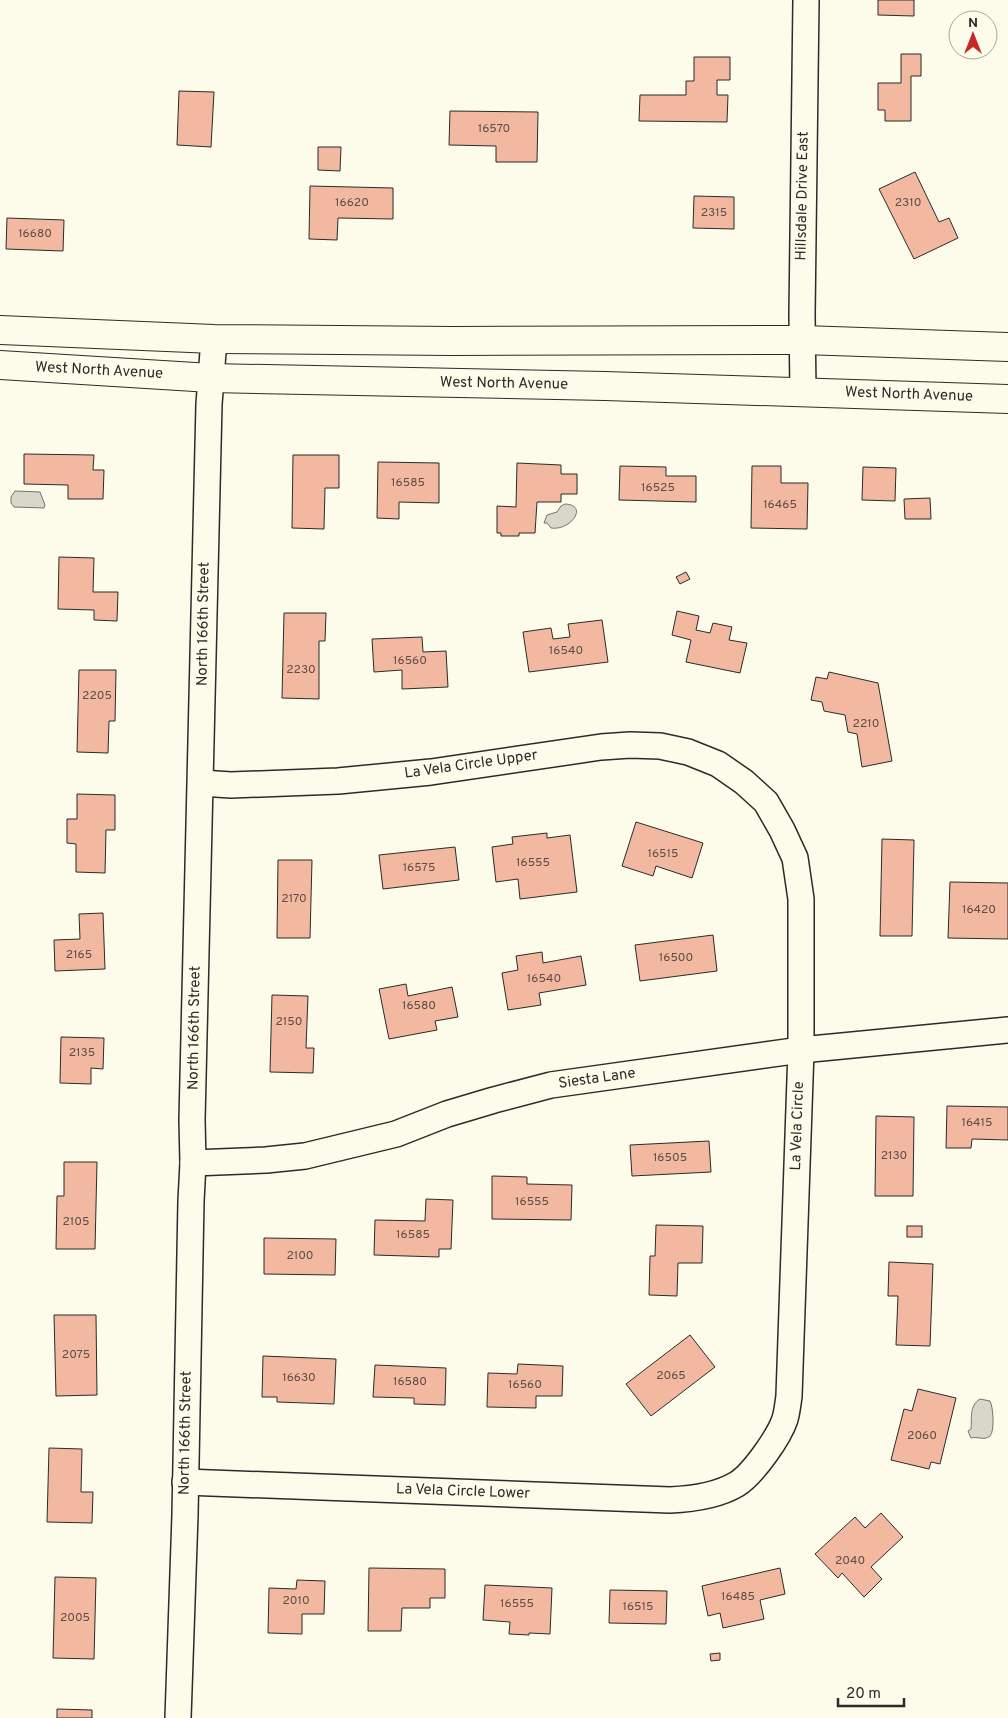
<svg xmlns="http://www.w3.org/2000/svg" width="1008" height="1718" viewBox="0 0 1008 1718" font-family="Overpass,sans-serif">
<rect width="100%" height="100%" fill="#fdfbea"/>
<g fill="#d8d7c9" stroke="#74746e">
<path d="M 15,491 L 40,492 L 45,505 L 44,508 L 14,507 L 11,503 L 11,497 Z"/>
<path d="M 565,504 C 589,505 571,531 551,528 L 547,523 L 544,523 L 547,515 L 557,512 L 561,506 Z"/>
<path d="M 980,1399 L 990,1401 C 993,1406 995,1431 990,1436 C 984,1441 977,1436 971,1438 L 968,1431 L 971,1429 C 972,1418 969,1406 980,1399 Z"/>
</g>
<g fill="#f2b8a0" stroke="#2b2b2b">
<path d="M 878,0 L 914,0 L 914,16 L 878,15 Z"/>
<path d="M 901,54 L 921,54 L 921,76 L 911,76 L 911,121 L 885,121 L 885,110 L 878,110 L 878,83 L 901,83 Z"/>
<path d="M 694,57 L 730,57 L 730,80 L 717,80 L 717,95 L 728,95 L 727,122 L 639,121 L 640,95 L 686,95 L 686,81 L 694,81 Z"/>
<path d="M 179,91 L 214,92 L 211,147 L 177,145 Z"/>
<path d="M 450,111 L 538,112 L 537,162 L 496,162 L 496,146 L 449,145 Z"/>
<path d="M 318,147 L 341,147 L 340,171 L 318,170 Z"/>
<path d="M 915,172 L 939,222 L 949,218 L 958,238 L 914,259 L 879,189 Z"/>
<path d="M 310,186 L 393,188 L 393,219 L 338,218 L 337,240 L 309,239 Z"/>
<path d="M 694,196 L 734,197 L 734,229 L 693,228 Z"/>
<path d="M 7,218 L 64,220 L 63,251 L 6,249 Z"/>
<path d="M 24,454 L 94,455 L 93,470 L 104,470 L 103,499 L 68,499 L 68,485 L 24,484 Z"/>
<path d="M 293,455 L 339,455 L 339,488 L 325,488 L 324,529 L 292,528 Z"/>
<path d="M 378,462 L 439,463 L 439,503 L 399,502 L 399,519 L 377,518 Z"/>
<path d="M 517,463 L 561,465 L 561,474 L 577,474 L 577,494 L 561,494 L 561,502 L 537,502 L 535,533 L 519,533 L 519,536 L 501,536 L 501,533 L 497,533 L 497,506 L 516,507 Z"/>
<path d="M 620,466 L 666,467 L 666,476 L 696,476 L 696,502 L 619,500 Z"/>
<path d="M 752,466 L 781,466 L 781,483 L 808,483 L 807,529 L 751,528 Z"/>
<path d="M 863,467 L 896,468 L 895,501 L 862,500 Z"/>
<path d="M 930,498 L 931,519 L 905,519 L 904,499 Z"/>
<path d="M 59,557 L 94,558 L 93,592 L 118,592 L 117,621 L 94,620 L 94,610 L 58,609 Z"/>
<path d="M 686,572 L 690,579 L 680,584 L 676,577 Z"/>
<path d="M 677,611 L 699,616 L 696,630 L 710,633 L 713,623 L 732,627 L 729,640 L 747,643 L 740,673 L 686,662 L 691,640 L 672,635 Z"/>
<path d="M 284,613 L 326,613 L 325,641 L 319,641 L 319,699 L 282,698 Z"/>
<path d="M 602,620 L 608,662 L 529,672 L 523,632 L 551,628 L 553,639 L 570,637 L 568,624 Z"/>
<path d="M 422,637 L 423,652 L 446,651 L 448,687 L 402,689 L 402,670 L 374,672 L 372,639 Z"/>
<path d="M 79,670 L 116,670 L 115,721 L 109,721 L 108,753 L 77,752 Z"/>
<path d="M 829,672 L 878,683 L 892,761 L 862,767 L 857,734 L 848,732 L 845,715 L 824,711 L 822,702 L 811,700 L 816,677 L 827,679 Z"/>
<path d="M 77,794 L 115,795 L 115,830 L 106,830 L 105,873 L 76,872 L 76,844 L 67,843 L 67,819 L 77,819 Z"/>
<path d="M 636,822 L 703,843 L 692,878 L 656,866 L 653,876 L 622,866 Z"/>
<path d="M 547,833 L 547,838 L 570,835 L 577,892 L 520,899 L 518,879 L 496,882 L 492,847 L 513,844 L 512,837 Z"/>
<path d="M 882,839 L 914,840 L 912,936 L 880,936 Z"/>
<path d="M 455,847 L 459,880 L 383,889 L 379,855 Z"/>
<path d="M 278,860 L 312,860 L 310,938 L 277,938 Z"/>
<path d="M 950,882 L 1008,883 L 1008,939 L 948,938 Z"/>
<path d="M 103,913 L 105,969 L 55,971 L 54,940 L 80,939 L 79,914 Z"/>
<path d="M 713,935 L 717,971 L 640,981 L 635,945 Z"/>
<path d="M 542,952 L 543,963 L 581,956 L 586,985 L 539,993 L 541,1005 L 508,1010 L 502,973 L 518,970 L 516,956 Z"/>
<path d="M 406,984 L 408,996 L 452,987 L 458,1017 L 435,1021 L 437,1030 L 389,1039 L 379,989 Z"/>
<path d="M 272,995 L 308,996 L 306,1048 L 314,1048 L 313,1073 L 270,1072 Z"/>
<path d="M 61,1037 L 104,1038 L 103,1069 L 91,1068 L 91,1084 L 60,1083 Z"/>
<path d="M 947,1106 L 1008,1107 L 1008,1140 L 972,1139 L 971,1148 L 946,1148 Z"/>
<path d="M 876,1116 L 914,1117 L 913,1196 L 875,1196 Z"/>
<path d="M 709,1141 L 711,1172 L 632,1176 L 630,1145 Z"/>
<path d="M 64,1162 L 97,1162 L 95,1249 L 56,1249 L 57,1196 L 64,1196 Z"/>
<path d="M 492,1176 L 527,1177 L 527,1184 L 572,1185 L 571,1220 L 492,1219 Z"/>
<path d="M 426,1199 L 453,1200 L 451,1249 L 439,1249 L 439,1257 L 374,1255 L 375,1220 L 425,1221 Z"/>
<path d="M 656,1225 L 703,1226 L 702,1263 L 678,1263 L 677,1296 L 649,1295 L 650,1256 L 655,1256 Z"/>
<rect x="907" y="1226" width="15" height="11"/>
<path d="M 264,1238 L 336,1239 L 335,1275 L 264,1274 Z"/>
<path d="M 889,1262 L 933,1264 L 930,1346 L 896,1345 L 898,1296 L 888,1296 Z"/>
<path d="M 54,1315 L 96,1315 L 97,1395 L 56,1396 Z"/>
<path d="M 690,1335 L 715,1367 L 651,1416 L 626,1384 Z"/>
<path d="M 263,1356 L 336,1359 L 334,1404 L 277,1402 L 277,1397 L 262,1397 Z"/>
<path d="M 518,1364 L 563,1366 L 562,1396 L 536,1396 L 536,1408 L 487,1407 L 488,1373 L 517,1374 Z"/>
<path d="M 375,1365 L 446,1368 L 445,1405 L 414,1404 L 414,1398 L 373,1397 Z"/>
<path d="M 918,1389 L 956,1398 L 940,1464 L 931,1462 L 929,1469 L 891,1460 L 904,1409 L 912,1411 Z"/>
<path d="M 49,1448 L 82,1449 L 81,1492 L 93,1492 L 92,1523 L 47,1522 Z"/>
<path d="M 881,1513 L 903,1537 L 871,1567 L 882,1579 L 864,1597 L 842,1573 L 838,1578 L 815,1554 L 855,1517 L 865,1528 Z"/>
<path d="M 369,1568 L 445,1569 L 445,1598 L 430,1598 L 430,1608 L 402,1608 L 401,1631 L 368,1631 Z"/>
<path d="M 780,1568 L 785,1594 L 760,1600 L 764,1619 L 723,1628 L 720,1613 L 708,1616 L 702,1586 Z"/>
<path d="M 55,1577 L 96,1578 L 94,1659 L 53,1658 Z"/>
<path d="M 297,1580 L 325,1581 L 324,1614 L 302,1614 L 302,1634 L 268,1633 L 269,1588 L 296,1589 Z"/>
<path d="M 485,1585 L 552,1588 L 550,1634 L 529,1633 L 529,1635 L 509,1634 L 510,1622 L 483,1620 Z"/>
<path d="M 610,1590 L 667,1591 L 666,1624 L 609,1623 Z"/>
<path d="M 720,1653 L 720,1660 L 711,1661 L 710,1654 Z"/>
<path d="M 57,1709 L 92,1710 L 92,1718 L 57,1718 Z"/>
</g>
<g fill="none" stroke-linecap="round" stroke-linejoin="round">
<g stroke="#2b2b2b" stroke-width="28">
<g id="minor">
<path d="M 803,392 L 802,315 L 806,0"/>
<path d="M 193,1163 L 266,1160 L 305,1156 L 396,1134 L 447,1114 L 494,1100 L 551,1085 L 801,1050 L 1008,1030"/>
<path d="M 185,1482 L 670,1500 C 693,1499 717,1496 737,1484 C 753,1474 779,1437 785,1419 C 787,1412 788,1404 789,1396 L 801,1050 L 801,899 L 795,858 L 782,830 L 766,802 L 744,782 L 718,764 L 688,752 L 660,746 L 630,745 L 601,747 L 431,772 L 338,781 L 231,785 L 201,783"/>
<path d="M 178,1718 L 185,1515 L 191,1201 L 193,1163 L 192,1120 L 209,404 L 214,339"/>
</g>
</g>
<g stroke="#2b2b2b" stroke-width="30">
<g id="major">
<path d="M 0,330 L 214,339 L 452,341 L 803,340 L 1008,347"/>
<path d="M 0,365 L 211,378 L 605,386 L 1008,399"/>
</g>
</g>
<use href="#minor" stroke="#fdfbea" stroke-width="25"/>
<use href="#major" stroke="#fdfbea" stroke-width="28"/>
</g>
<g text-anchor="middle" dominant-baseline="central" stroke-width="4" stroke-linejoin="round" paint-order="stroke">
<g font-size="12" fill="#5d4e48">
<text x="494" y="129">16570</text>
<text x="352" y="203">16620</text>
<text x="908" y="203">2310</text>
<text x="714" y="213">2315</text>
<text x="35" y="234">16680</text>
<text x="408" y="483">16585</text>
<text x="658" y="488">16525</text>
<text x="780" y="505">16465</text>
<text x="566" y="651">16540</text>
<text x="410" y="661">16560</text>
<text x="301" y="670">2230</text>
<text x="97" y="696">2205</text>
<text x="866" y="724">2210</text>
<text x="663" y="854">16515</text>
<text x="533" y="863">16555</text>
<text x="419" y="868">16575</text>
<text x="294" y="899">2170</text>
<text x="979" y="910">16420</text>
<text x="79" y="955">2165</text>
<text x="676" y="958">16500</text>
<text x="544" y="979">16540</text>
<text x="419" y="1006">16580</text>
<text x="289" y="1022">2150</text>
<text x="82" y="1053">2135</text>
<text x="977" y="1123">16415</text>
<text x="894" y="1156">2130</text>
<text x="670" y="1158">16505</text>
<text x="532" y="1202">16555</text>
<text x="76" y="1222">2105</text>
<text x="413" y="1235">16585</text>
<text x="300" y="1256">2100</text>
<text x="76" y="1355">2075</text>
<text x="671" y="1376">2065</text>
<text x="299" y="1378">16630</text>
<text x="410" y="1382">16580</text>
<text x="525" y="1385">16560</text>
<text x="922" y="1436">2060</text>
<text x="850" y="1561">2040</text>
<text x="738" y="1597">16485</text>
<text x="296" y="1601">2010</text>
<text x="517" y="1604">16555</text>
<text x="638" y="1607">16515</text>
<text x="75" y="1618">2005</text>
</g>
<g font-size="15" fill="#2b2b2b" stroke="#fdfbea">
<text transform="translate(803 196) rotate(-89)">Hillsdale Drive East</text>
<text transform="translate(99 371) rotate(3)">West North Avenue</text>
<text transform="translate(504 384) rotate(1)">West North Avenue</text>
<text transform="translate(909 395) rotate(2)">West North Avenue</text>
<text transform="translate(204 624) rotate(-89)">North 166th Street</text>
<text transform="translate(471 765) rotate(-8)">La Vela Circle Upper</text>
<text transform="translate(195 1028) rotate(-89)">North 166th Street</text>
<text transform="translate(597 1079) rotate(-8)">Siesta Lane</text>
<text transform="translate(798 1126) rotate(-88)">La Vela Circle</text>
<text transform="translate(186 1433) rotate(-89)">North 166th Street</text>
<text transform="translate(463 1492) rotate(2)">La Vela Circle Lower</text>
</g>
</g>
<g transform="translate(973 35)"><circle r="24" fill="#fdfbea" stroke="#a9a89e"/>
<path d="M0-4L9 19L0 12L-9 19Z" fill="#c62828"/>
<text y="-8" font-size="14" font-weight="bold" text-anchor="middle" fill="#2b2b2b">N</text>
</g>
<path d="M838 1698v8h66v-8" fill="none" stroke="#2b2b2b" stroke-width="2.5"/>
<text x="846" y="1698" font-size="15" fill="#2b2b2b" stroke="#fdfbea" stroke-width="4" paint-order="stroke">20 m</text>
</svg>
